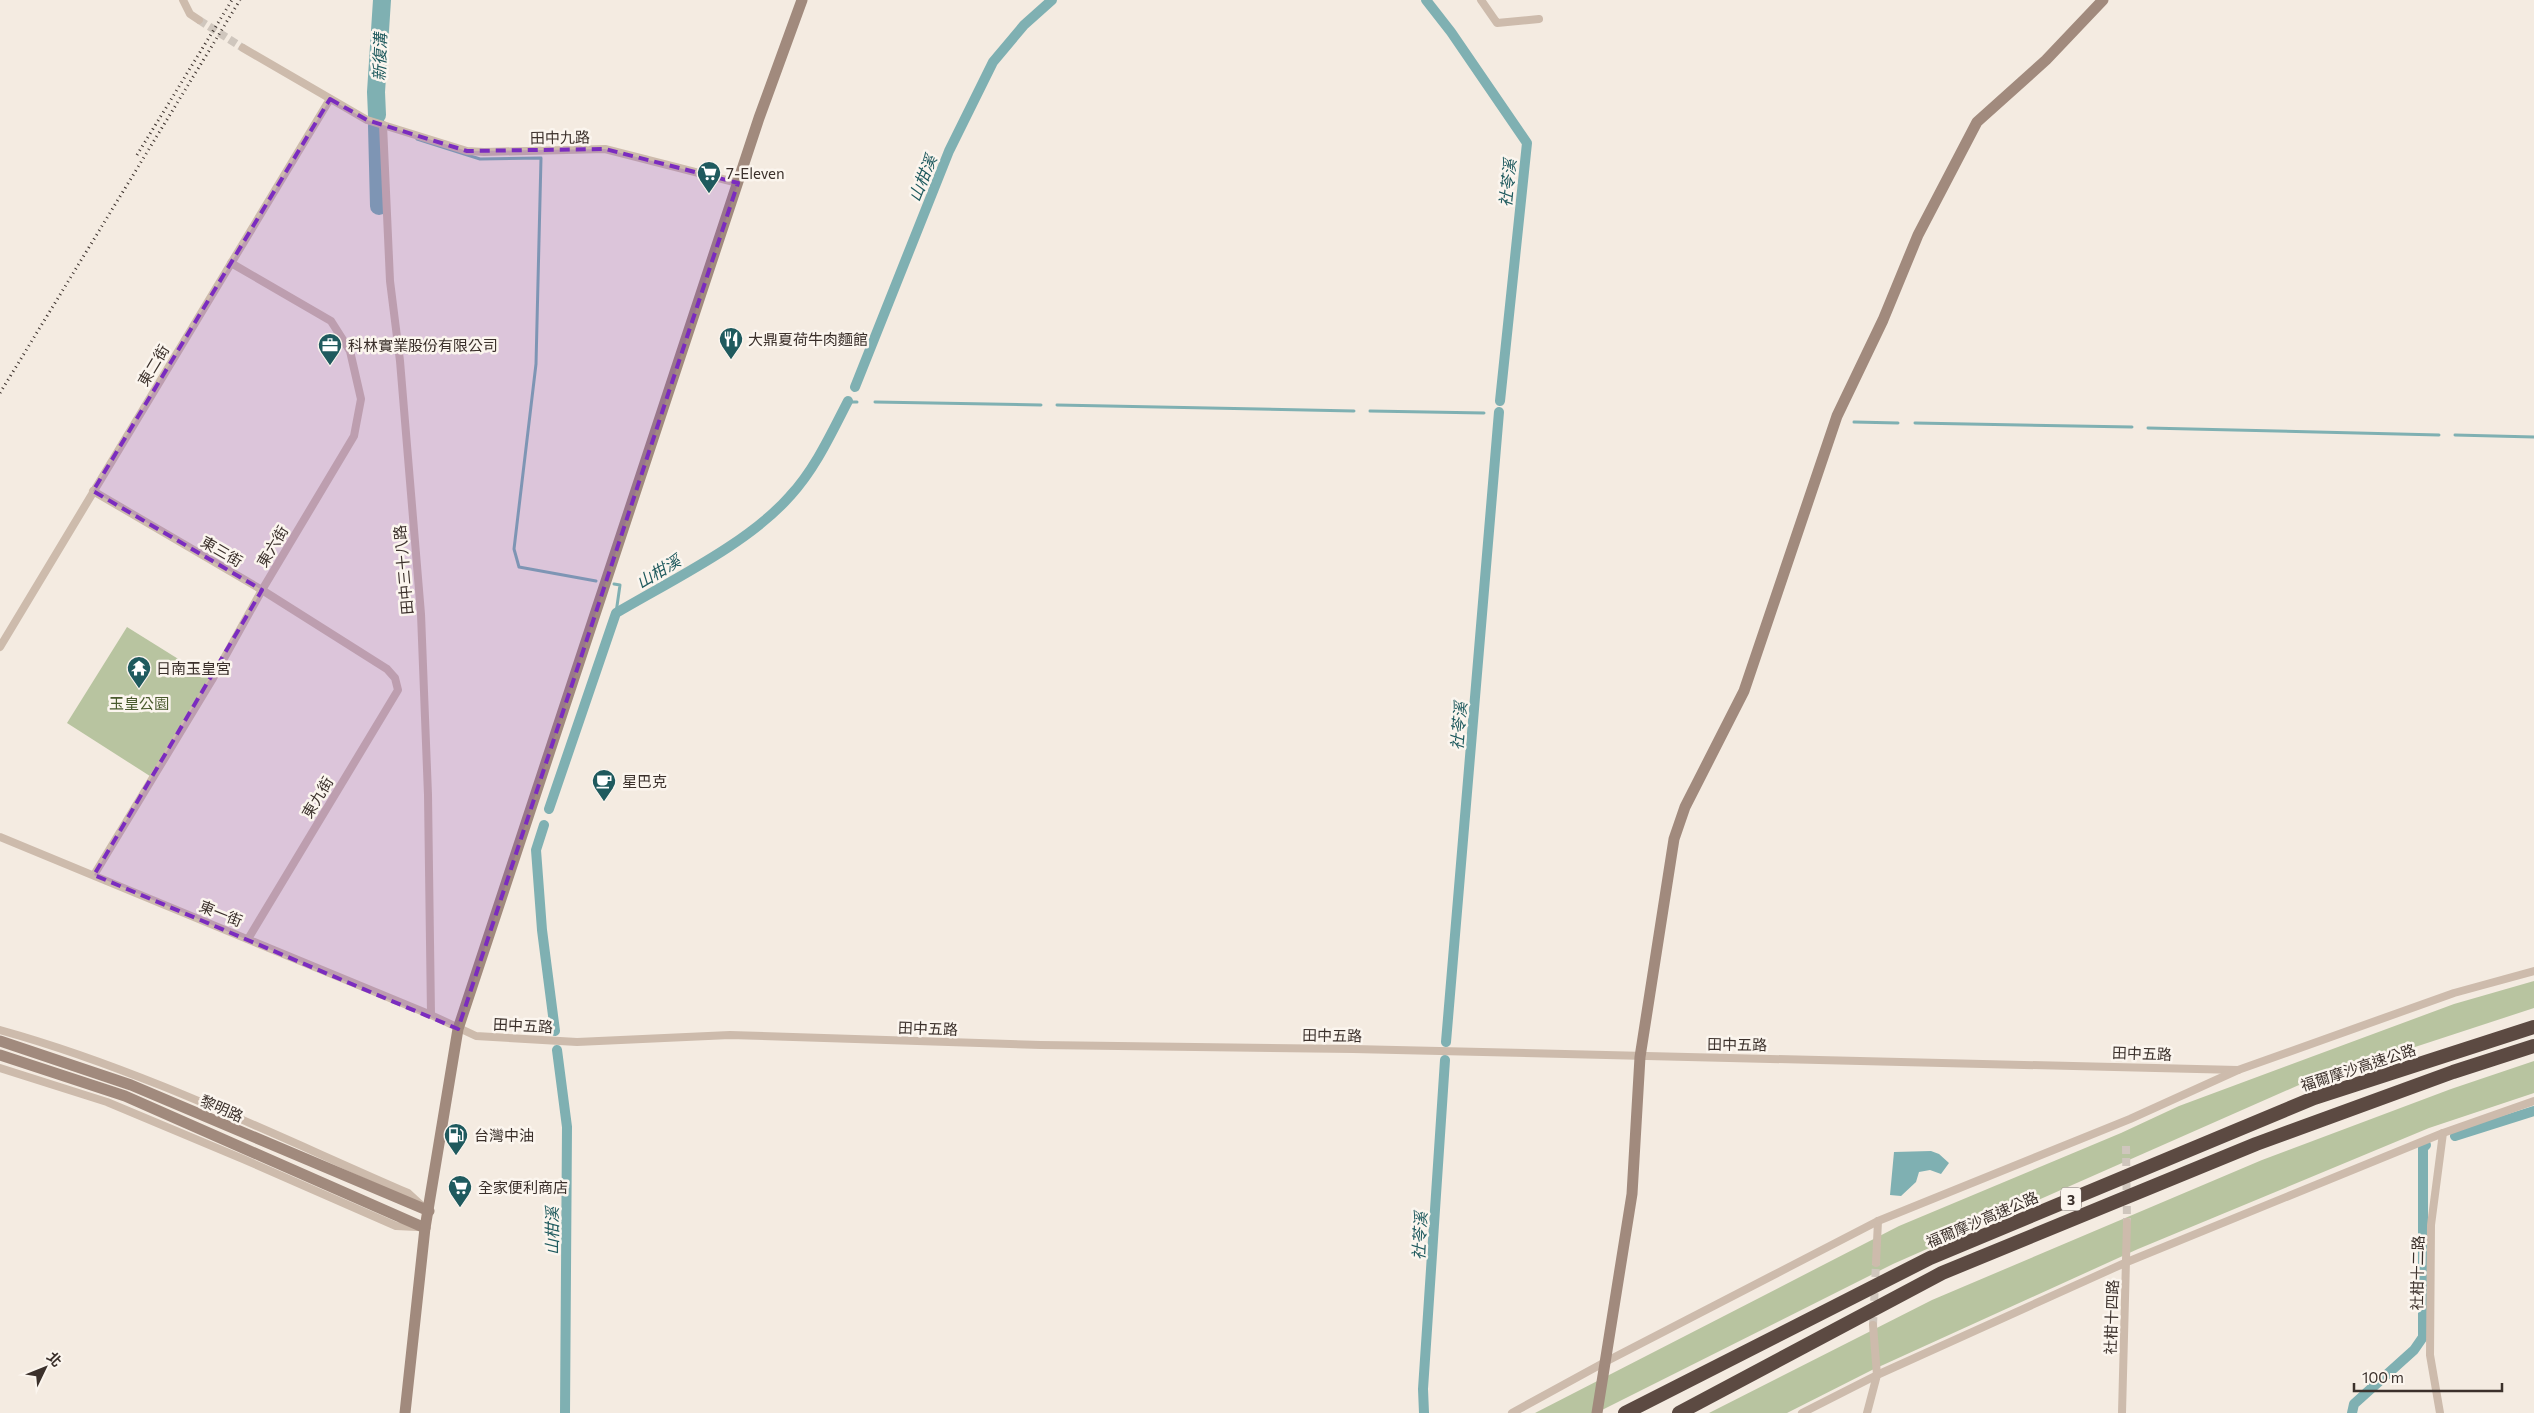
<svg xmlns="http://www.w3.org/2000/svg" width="2534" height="1413" viewBox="0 0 2534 1413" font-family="Commissioner,'Noto Sans TC',sans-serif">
<rect width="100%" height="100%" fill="#f4ebe1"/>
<g fill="#b8c4a0">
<path d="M 127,627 L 212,680 L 153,778 L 67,723 Z"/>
<path d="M 2534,981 L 2534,1008 L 2299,1085 L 1893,1264 L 1596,1413 L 1535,1413 L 1899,1226 L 2121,1133 L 2179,1106 L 2454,1004 Z"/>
<path d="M 2534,1061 L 2534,1093 L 2429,1128 L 2138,1249 L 1872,1370 L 1787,1413 L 1709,1413 L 1932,1300 L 2262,1160 L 2451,1089 Z"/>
</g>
<path fill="#7fb0b2" d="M 1931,1151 L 1939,1154 L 1949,1163 L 1941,1174 L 1930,1170 L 1919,1172 L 1916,1182 L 1901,1196 L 1890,1195 L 1894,1152 Z"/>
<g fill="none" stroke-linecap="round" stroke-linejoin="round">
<g stroke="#7fb0b2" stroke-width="3">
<path d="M 417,139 L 480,159 L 541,158 L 536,364 L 514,549 L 519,567 L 596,581"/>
<path d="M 847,402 L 857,402"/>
<path d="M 875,402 L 1041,405"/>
<path d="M 1057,405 L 1354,411"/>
<path d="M 1370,411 L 1484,413"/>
<path d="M 1498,413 L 1499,413"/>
<path d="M 1854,422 L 1898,423"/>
<path d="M 1915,423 L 2132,427"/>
<path d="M 2148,428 L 2439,435"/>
<path d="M 2455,435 L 2534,437"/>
<path d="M 614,584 L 620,585 L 616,613"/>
</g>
<g stroke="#7fb0b2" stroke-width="10">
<path d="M 1426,0 L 1451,32 L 1527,143 L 1500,401"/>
<path d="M 855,387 L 949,151 L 993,62 L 1024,25 L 1052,0"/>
<path d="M 549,809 L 616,613 C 670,581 749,543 790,496 C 815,469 831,434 848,401"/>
<path d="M 544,825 L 536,850 L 542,930 L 555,1031"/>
<path d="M 1446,1042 L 1499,412"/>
<path d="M 557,1050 L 567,1127 L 565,1413"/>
<path d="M 2455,1136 L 2534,1111"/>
<path d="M 1424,1413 L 1423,1389 L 1445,1060"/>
<path d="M 2352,1413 L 2354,1404 L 2414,1350 L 2423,1337 L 2423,1148 L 2426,1145"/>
</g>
<g stroke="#7fb0b2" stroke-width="18">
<path d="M 377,115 L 376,92 L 382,0"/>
<path d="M 377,126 L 379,206"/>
</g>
<g stroke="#cfc6bd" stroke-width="8" stroke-dasharray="8 4" stroke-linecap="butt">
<path d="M 199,20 L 243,48"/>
<path d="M 2126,1146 L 2127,1222"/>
<path d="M 1873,1325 L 1876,1263"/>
</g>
<g stroke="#cdbbac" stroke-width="8">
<path d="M 183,0 L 190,14 L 199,20"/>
<path d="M 1481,0 L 1497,23 L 1539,19"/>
<path d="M 243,48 L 367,120 L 467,151 L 484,152 L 605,149 L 738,183"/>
<path d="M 383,125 L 390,281 L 400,361 L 421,614 L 428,795 L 431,1015"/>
<path d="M 93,491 L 262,590 L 387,669 L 395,678 L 398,690 L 248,939"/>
<path d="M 0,647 L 330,99"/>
<path d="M 0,837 L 431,1015 L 476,1036 L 577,1042 L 730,1035 L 1041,1045 L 1353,1049 L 2238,1070"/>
<path d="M 94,875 L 212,680 L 262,590 L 354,436 L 361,399 L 350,351 L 331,321 L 231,263"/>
<path d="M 0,1030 C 141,1069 274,1135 408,1193 L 421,1205"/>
<path d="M 0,1068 L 107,1102 L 243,1159 L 396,1226 L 417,1227"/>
<path d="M 1876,1263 L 1878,1221"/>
<path d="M 1512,1413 L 1607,1361 L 1878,1221 L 2130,1119 L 2238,1070 L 2454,993 L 2534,971"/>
<path d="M 1802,1413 L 1877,1375 L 2127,1262 L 2443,1133 L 2534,1101"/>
<path d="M 1867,1413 L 1877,1375 L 1873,1325"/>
<path d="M 2122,1413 L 2127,1222"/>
<path d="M 2440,1413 L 2430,1355 L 2431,1225 L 2443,1133"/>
</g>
<g stroke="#a18a7d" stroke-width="11">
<path d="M 0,1041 L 131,1085 L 429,1211"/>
<path d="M 0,1055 L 125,1096 L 425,1228"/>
<path d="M 405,1413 L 425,1228 L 458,1029 L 759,118 L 802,0"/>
<path d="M 1597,1413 L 1632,1194 L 1640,1057 L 1674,839 L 1685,807 L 1744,691 L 1837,416 L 1883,320 L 1918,235 L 1977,122 L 2046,60 L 2103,0"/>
</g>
<g stroke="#5c4a42" stroke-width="14">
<path d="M 1625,1413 L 1930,1258 L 2314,1098 L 2534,1027"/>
<path d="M 1679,1413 L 1942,1273 L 2256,1144 L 2453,1072 L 2534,1046"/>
</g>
<g stroke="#3b302b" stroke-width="3" stroke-dasharray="1 4" stroke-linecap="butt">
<path d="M 137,155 L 232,0"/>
<path d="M 0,393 L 240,0"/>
</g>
</g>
<path fill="#7b2cbf" fill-opacity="0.2" stroke="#7b2cbf" stroke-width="4" stroke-dasharray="10 6" stroke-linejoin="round" d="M 330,99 L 367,120 L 467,151 L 605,149 L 738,183 L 458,1029 L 94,875 L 262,590 L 93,491 Z"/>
<defs>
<g id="supermarket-pin" transform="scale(1.25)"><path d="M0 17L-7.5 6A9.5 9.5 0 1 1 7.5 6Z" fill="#1f5a5e" stroke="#fbf5ee"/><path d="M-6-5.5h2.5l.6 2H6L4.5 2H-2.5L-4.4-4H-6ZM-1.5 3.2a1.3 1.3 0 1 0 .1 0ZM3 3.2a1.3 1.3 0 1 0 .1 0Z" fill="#fff"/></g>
<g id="restaurant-pin" transform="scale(1.25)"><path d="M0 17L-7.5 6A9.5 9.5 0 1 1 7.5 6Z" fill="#1f5a5e" stroke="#fbf5ee"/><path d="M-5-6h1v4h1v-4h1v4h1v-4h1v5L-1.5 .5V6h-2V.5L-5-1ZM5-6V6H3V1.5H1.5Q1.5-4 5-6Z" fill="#fff"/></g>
<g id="office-pin" transform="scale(1.25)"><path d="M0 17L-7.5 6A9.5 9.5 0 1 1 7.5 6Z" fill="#1f5a5e" stroke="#fbf5ee"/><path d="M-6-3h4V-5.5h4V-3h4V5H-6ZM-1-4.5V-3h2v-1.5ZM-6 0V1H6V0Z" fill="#fff"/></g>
<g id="temple-pin" transform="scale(1.25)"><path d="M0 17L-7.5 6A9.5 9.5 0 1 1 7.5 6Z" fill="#1f5a5e" stroke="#fbf5ee"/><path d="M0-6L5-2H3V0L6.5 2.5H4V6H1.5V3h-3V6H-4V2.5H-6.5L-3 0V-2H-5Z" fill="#fff"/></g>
<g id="cafe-pin" transform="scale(1.25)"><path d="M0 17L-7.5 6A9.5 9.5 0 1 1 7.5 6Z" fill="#1f5a5e" stroke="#fbf5ee"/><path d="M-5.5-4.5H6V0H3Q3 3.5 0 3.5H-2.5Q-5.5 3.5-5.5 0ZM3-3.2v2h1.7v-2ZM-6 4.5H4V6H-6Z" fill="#fff"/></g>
<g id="fuel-pin" transform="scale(1.25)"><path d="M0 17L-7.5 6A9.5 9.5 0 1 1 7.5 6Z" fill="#1f5a5e" stroke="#fbf5ee"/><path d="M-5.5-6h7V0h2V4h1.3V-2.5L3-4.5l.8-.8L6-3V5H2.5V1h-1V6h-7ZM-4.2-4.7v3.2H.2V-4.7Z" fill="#fff"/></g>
</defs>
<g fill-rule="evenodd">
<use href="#supermarket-pin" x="709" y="173"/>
<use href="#restaurant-pin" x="731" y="339"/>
<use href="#office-pin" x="330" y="345"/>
<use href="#temple-pin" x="139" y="668"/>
<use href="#cafe-pin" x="604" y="781"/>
<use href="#fuel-pin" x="456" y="1135"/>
<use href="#supermarket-pin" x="460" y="1187"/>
</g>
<g text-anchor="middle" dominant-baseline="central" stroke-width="5" stroke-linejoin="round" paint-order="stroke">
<rect fill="#fbf5ee" stroke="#756b66" stroke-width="1" x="2061" y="1187.5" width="20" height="23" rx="4"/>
<g font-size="14" font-weight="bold" fill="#3b302b">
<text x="2071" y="1199">3</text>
</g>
<g font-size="15" fill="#3b302b" stroke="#fbf5ee">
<text transform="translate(560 137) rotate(-1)">田中九路</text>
<text transform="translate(153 365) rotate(-59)">東二街</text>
<text transform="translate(272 546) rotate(-59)">東六街</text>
<text transform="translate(222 551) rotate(30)">東三街</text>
<text transform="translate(403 570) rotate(-95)">田中三十八路</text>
<text transform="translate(317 797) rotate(-59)">東九街</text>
<text transform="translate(221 913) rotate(22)">東一街</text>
<text transform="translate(523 1025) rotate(3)">田中五路</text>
<text transform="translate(928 1028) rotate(2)">田中五路</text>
<text transform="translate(1332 1035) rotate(1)">田中五路</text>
<text transform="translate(1737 1044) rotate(1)">田中五路</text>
<text transform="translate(2142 1053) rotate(2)">田中五路</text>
<text transform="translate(2358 1067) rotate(-18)">福爾摩沙高速公路</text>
<text transform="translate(222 1108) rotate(23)">黎明路</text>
<text transform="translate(1982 1219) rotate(-23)">福爾摩沙高速公路</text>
<text transform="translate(2417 1273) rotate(-89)">社柑十二路</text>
<text transform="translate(2111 1317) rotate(-88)">社柑十四路</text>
</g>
<g font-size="15" fill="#3b302b" stroke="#fbf5ee" text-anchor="start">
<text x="726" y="173">7-Eleven</text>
<text x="748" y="339">大鼎夏荷牛肉麵館</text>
<text x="348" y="345">科林實業股份有限公司</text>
<text x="156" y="668">日南玉皇宮</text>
<text x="622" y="781">星巴克</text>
<text x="474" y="1135">台灣中油</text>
<text x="478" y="1187">全家便利商店</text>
</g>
<g font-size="15" fill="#4a5a2e" stroke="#fbf5ee">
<text x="139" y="703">玉皇公園</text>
</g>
<g font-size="16" font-style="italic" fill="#1f5a5e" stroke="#fbf5ee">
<text transform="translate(379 57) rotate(-88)">新復溝</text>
<text transform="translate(922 178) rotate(-68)">山柑溪</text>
<text transform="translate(1507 183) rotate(-84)">社苓溪</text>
<text transform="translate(658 571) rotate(-31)">山柑溪</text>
<text transform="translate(1458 726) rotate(-85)">社苓溪</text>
<text transform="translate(551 1231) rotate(-90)">山柑溪</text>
<text transform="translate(1419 1236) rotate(-87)">社苓溪</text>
</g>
</g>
<g transform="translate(45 1368) rotate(47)" stroke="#fbf5ee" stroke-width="4" paint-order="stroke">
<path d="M0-4L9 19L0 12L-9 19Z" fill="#3b302b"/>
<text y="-8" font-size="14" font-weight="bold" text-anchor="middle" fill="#3b302b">北</text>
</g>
<path d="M2354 1383v8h148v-8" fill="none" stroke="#3b302b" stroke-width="2.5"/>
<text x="2362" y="1383" font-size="15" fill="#3b302b" stroke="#fbf5ee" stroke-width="4" paint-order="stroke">100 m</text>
</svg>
